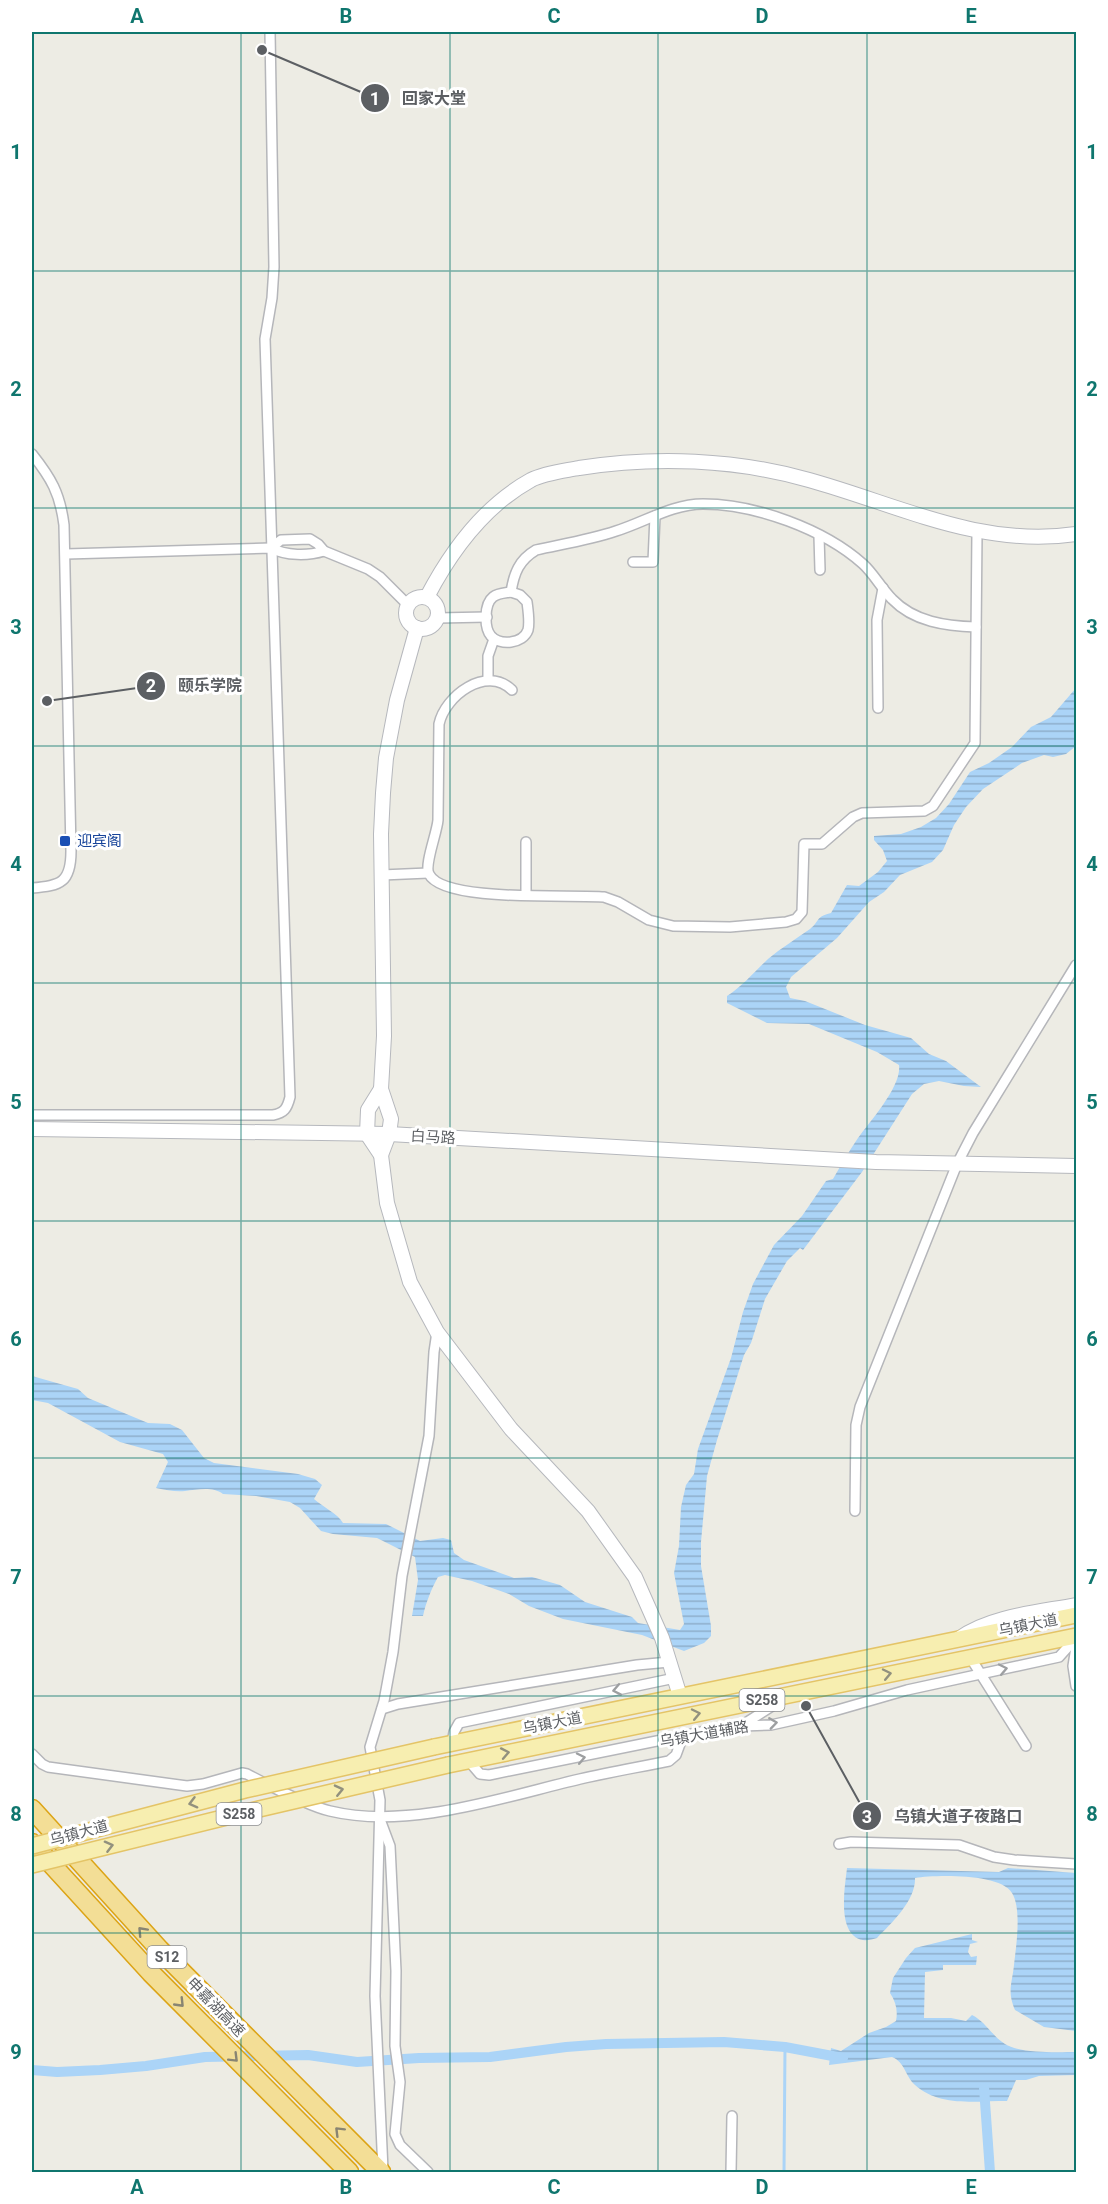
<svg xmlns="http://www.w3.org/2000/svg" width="1108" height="2204" viewBox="0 0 1108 2204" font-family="Roboto,'Noto Sans SC',sans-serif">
<defs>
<pattern id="water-rules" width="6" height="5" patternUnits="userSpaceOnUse" patternTransform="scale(1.5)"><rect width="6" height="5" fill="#abd4f7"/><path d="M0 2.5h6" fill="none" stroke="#8eafcc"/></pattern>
</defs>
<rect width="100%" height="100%" fill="#edece4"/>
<g fill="url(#water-rules)">
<path d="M 1076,688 L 1076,710 L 1074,716 L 1076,746 L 1066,754 L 1053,757 L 1044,755 L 1022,763 L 983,789 L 966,807 L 954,825 L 943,850 L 932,862 L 900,875 L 884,892 L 869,902 L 837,938 L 791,977 L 786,987 L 790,998 L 805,1001 L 865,1025 L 911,1038 L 929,1054 L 946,1061 L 981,1087 L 964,1086 L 939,1081 L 924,1084 L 912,1094 L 862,1172 L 803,1250 L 800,1248 L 787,1261 L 765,1299 L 751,1343 L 744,1355 L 717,1440 L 707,1476 L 701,1542 L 701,1566 L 711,1626 L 711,1636 L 704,1643 L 684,1651 L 642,1635 L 563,1619 L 529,1606 L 509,1594 L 472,1581 L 445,1575 L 438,1577 C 431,1590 426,1602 423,1616 L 412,1616 L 418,1580 L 415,1557 L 377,1538 L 333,1534 L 321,1531 L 300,1508 L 290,1502 L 256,1496 L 223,1494 C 212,1486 197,1490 185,1491 C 176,1492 166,1490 156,1488 L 168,1462 L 163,1454 L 120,1442 L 48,1403 L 32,1400 L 32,1376 L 78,1389 L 88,1398 L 148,1423 L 170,1424 L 182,1430 L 204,1458 L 214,1463 L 298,1474 L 315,1479 L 322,1485 L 314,1499 C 323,1507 338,1514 343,1523 L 386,1524 L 420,1541 L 443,1538 L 451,1540 L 454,1553 L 464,1560 L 514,1578 L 532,1577 L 560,1585 L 585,1602 L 632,1617 L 638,1623 L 680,1630 L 684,1624 L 674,1573 L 679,1546 L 681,1507 L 686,1485 L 694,1474 L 698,1449 L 731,1358 L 743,1312 L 753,1284 L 774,1245 L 802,1216 L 826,1181 L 833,1179 C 841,1165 849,1151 858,1138 C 870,1121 902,1086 899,1065 L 877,1052 L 809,1024 L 767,1023 L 727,1003 L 727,996 C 743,986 754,972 768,959 C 781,948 796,939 810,929 C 820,921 815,917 831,913 L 847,885 L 859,886 L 878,872 L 887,861 L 883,850 L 874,840 L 874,836 L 901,834 L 921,827 L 936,818 L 949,804 L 970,772 L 989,763 L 1012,747 L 1031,727 L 1051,717 Z"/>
<path d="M 847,1868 L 999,1872 L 1008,1868 L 1076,1873 L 1076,2031 L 1044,2027 L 1015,2010 C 1007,1991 1012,1984 1014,1965 C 1016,1947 1022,1909 1012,1893 C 1000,1873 935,1875 915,1878 C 916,1900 892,1923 877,1938 C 873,1939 867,1941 863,1940 C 836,1935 845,1887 847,1868 Z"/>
<path d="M 972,1934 L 972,1940 L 978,1942 L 970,1944 L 968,1952 L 971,1957 L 977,1956 L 976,1965 L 943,1965 L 943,1970 L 925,1972 L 924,2018 L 951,2018 L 966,2021 L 972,2015 C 986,2022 992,2036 1005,2044 C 1021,2054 1058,2052 1076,2052 L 1076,2075 L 1039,2076 L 1026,2080 L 1016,2080 L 1007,2101 C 976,2101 939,2107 915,2085 C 905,2076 905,2062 892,2057 L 829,2065 L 831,2048 L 841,2051 L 869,2033 L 886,2027 L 896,2021 C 898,2011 896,2002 890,1993 L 893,1978 L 906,1958 L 915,1948 Z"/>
</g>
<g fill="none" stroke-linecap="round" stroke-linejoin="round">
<path stroke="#abd4f7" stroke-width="3" d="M 784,2172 L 785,2047"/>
<g stroke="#abd4f7" stroke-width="10">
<path d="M 32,2070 L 57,2072 L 100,2070 L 146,2066 L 205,2057 L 308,2055 L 357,2062 L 419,2058 L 490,2057 L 566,2047 L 606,2044 L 724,2042 L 785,2047 L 843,2058"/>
<path d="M 984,2088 L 990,2172"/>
</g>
<g stroke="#b5b6ba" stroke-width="12">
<g id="street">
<path d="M 32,454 C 51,478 60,493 64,525 L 71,851 C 71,882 61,886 32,888"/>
<path d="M 819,536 L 820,570"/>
<path d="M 271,548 L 281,540 L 310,539 L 318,544 L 324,551 L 368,569 L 380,577 L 408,605"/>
<path d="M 66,554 L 271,548 C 286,556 308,556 324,551"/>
<path d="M 633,562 L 653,562 L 655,516"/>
<path d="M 511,592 C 514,573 519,560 536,550 C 563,544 589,540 616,531 C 645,522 672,504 703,504 C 755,504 824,529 863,564 C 874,574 881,588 892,599 C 914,622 946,626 976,627"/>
<path d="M 511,592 L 520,595 L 527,602 C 528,610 530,622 528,630 C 523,644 500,646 491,636 C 484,628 484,604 493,597 C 498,593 505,593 511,592 Z"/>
<path d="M 438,618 L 487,617"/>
<path d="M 488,680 L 488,656 L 494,639"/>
<path d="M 512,690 C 486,665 445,696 439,724 L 438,820 C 437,833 424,865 429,874 C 443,903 572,894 604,897 L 618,902 L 649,920 L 673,926 L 730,927 L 786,922 L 796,919 L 802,912 L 804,844 L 822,844 L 853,817 L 862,813 L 924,811 L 933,806 L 975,743 L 977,532"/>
<path d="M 878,708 L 877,620 L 883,588"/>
<path d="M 382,875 L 428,873"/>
<path d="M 526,895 L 526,842"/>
<path d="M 32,1115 L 273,1115 C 284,1113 287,1109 290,1097 L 265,339 L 272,298 L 274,267 L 270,32"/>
<path d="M 855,1511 L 856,1425 L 860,1407 L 957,1164 L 973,1133 L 1076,965"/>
<path d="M 1076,1647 L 1073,1666 L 1076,1686"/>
<path d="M 970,1657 L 1026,1746"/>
<path d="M 382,1709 L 398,1704 L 637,1665 L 669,1662"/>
<path d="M 744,1724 L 780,1701"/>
<path d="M 452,1743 L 454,1732 L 459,1723 L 675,1678"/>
<path d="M 32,1754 L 42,1764 L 48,1767 L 187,1786 L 203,1784 L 242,1773 L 247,1774 C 268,1785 308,1806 330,1811 C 409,1830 503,1797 580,1779 C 610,1772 640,1767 669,1761 L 676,1755 L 683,1736"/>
<path d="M 468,1760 L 480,1774 L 489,1775 L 711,1730 L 742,1726 L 771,1725 L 834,1711 L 907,1690 L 1059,1657 L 1076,1638"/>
<path d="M 381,1822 L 390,1846 L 396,1971 L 395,2046 L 400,2082 L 395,2134 L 400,2145 L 428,2172"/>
<path d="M 839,1844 L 851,1842 L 959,1845 L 994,1857 L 1014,1860 L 1076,1864"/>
<path d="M 383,2170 L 375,1996 L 380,1800 L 370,1747 L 384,1701 L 393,1652 L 402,1576 L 429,1436 L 434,1352 L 437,1332"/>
<path d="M 731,2172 L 732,2116"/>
</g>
</g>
<g stroke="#b6b8bd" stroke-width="16">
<g id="secondary">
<circle cx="422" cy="613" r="16"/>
<path d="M 427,597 C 451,551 484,506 531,480 C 545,473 564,471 579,468 C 655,456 735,459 809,480 C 899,505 980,548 1076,534"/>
<path d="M 381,1089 L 368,1110 L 367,1134 L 381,1155 L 387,1203 L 410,1282 L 437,1332 L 511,1429 L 588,1511 L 635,1577 L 662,1638 L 680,1696"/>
<path d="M 32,1129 L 389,1134 L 876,1162 L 1076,1166"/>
<path d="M 381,1155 L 389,1134 L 391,1119 L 381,1089 L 384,1036 L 381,834 L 383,793 L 386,758 L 397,700 L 417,628"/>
<path d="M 960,1638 C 990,1616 1040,1612 1076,1605"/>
</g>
</g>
<g stroke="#e4c467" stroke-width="18">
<g id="primary">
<path d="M 434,1747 L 1076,1615"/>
<path d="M 448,1765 L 1076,1636"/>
</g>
</g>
<g stroke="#dca416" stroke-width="21">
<g id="highway">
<path d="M 32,1809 L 160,1950 L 381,2172"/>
<path d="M 32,1843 L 151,1973 L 349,2172"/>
</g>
</g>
<use href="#street" stroke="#fff" stroke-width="9"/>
<use href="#secondary" stroke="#fff" stroke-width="14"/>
<use href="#primary" stroke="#f7eeb0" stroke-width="15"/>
<use href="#highway" stroke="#f3de96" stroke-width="18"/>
<g stroke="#e4c467" stroke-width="18" stroke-linecap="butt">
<g id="primary-bridge">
<path d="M 32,1846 L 245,1790 L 434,1747"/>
<path d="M 32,1865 L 259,1809 L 448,1765"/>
</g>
</g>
<use href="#primary-bridge" stroke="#f7eeb0" stroke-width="15"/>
</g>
<defs><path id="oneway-chevron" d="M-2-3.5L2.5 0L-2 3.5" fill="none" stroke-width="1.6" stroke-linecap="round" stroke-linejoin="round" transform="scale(1.5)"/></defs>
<g stroke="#9d9fa1">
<use href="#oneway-chevron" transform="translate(1003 1669) rotate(-12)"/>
<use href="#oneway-chevron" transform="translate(617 1690) rotate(169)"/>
<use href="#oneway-chevron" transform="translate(773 1723) rotate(-8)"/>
<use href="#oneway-chevron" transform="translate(581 1758) rotate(-12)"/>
</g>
<g stroke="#92917e">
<use href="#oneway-chevron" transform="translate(887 1674) rotate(-12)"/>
<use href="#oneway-chevron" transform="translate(696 1714) rotate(-12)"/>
<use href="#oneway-chevron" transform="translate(505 1753) rotate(-11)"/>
<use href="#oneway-chevron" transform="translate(339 1790) rotate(-13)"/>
<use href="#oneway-chevron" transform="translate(193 1803) rotate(165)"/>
<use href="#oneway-chevron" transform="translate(109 1846) rotate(-14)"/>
</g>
<g stroke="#898572">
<use href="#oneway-chevron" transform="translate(142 1931) rotate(-133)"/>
<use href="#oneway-chevron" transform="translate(180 2003) rotate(46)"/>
<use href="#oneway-chevron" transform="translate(234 2058) rotate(45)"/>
<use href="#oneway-chevron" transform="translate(339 2131) rotate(-135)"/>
</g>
<path fill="none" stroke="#0f766e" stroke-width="1.5" stroke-opacity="0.55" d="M 241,32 L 241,2172M 450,32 L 450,2172M 658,32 L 658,2172M 867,32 L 867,2172M 32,271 L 1076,271M 32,508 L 1076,508M 32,746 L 1076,746M 32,983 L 1076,983M 32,1221 L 1076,1221M 32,1458 L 1076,1458M 32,1696 L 1076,1696M 32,1933 L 1076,1933"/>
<rect fill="#1a4fb4" stroke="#fff" stroke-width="2" x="59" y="835" width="12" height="12" rx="3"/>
<g text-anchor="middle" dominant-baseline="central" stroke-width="6" stroke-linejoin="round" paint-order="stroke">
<g fill="#fff" stroke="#8d8f92" stroke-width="1.5">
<rect x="739.5" y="1689" width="45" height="22" rx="4.5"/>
<rect x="216.5" y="1803" width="45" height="22" rx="4.5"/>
<rect x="147.5" y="1946" width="39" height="22" rx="4.5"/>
</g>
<g font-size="14" font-weight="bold" fill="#5c5f63">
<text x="762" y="1700">S258</text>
<text x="239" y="1814">S258</text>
<text x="167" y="1957">S12</text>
</g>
<g font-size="15" fill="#164399" stroke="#fff" text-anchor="start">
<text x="77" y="841">迎宾阁</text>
</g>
<g font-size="15" fill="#5c5f63" stroke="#fff">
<text transform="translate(433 1137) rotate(3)">白马路</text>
<text transform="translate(1028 1625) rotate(-11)">乌镇大道</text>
<text transform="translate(552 1723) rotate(-11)">乌镇大道</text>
<text transform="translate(704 1734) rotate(-10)">乌镇大道辅路</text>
<text transform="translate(79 1833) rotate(-15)">乌镇大道</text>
<text transform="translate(216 2007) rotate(46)">申嘉湖高速</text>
</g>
</g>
<path fill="none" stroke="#5c5f63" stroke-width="2" d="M262 50L375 98M47 701L151 686M806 1706L867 1816"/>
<g fill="#5c5f63" stroke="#fff" stroke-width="2">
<circle cx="262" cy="50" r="6"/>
<circle cx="47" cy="701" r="6"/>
<circle cx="806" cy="1706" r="6"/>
<circle cx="375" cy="98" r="15"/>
<circle cx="151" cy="686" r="15"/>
<circle cx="867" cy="1816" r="15"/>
</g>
<g font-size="18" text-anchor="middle" font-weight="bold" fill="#fff">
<text x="375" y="105">1</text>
<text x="151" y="692">2</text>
<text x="867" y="1823">3</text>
</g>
<g font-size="16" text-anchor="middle" font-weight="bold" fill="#5c5f63" stroke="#fff" stroke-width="6" stroke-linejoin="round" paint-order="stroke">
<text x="434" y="104">回家大堂</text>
<text x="210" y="691">颐乐学院</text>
<text x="958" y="1822">乌镇大道子夜路口</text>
</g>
<rect width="1108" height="2204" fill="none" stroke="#ffffff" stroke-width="66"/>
<rect x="33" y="33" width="1042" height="2138" fill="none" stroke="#0f766e" stroke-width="2"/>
<g font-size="20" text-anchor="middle" font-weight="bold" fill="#0f766e">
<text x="137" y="23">A</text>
<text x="346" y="23">B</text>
<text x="554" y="23">C</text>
<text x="762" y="23">D</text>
<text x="971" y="23">E</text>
<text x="16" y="159">1</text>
<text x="1092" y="159">1</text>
<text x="16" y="396">2</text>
<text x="1092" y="396">2</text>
<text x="16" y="634">3</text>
<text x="1092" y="634">3</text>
<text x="16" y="871">4</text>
<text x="1092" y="871">4</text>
<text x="16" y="1109">5</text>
<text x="1092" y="1109">5</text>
<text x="16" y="1346">6</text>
<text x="1092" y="1346">6</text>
<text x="16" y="1584">7</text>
<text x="1092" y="1584">7</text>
<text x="16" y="1821">8</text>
<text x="1092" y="1821">8</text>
<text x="16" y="2059">9</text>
<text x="1092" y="2059">9</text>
<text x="137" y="2194">A</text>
<text x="346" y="2194">B</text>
<text x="554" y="2194">C</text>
<text x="762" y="2194">D</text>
<text x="971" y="2194">E</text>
</g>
</svg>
